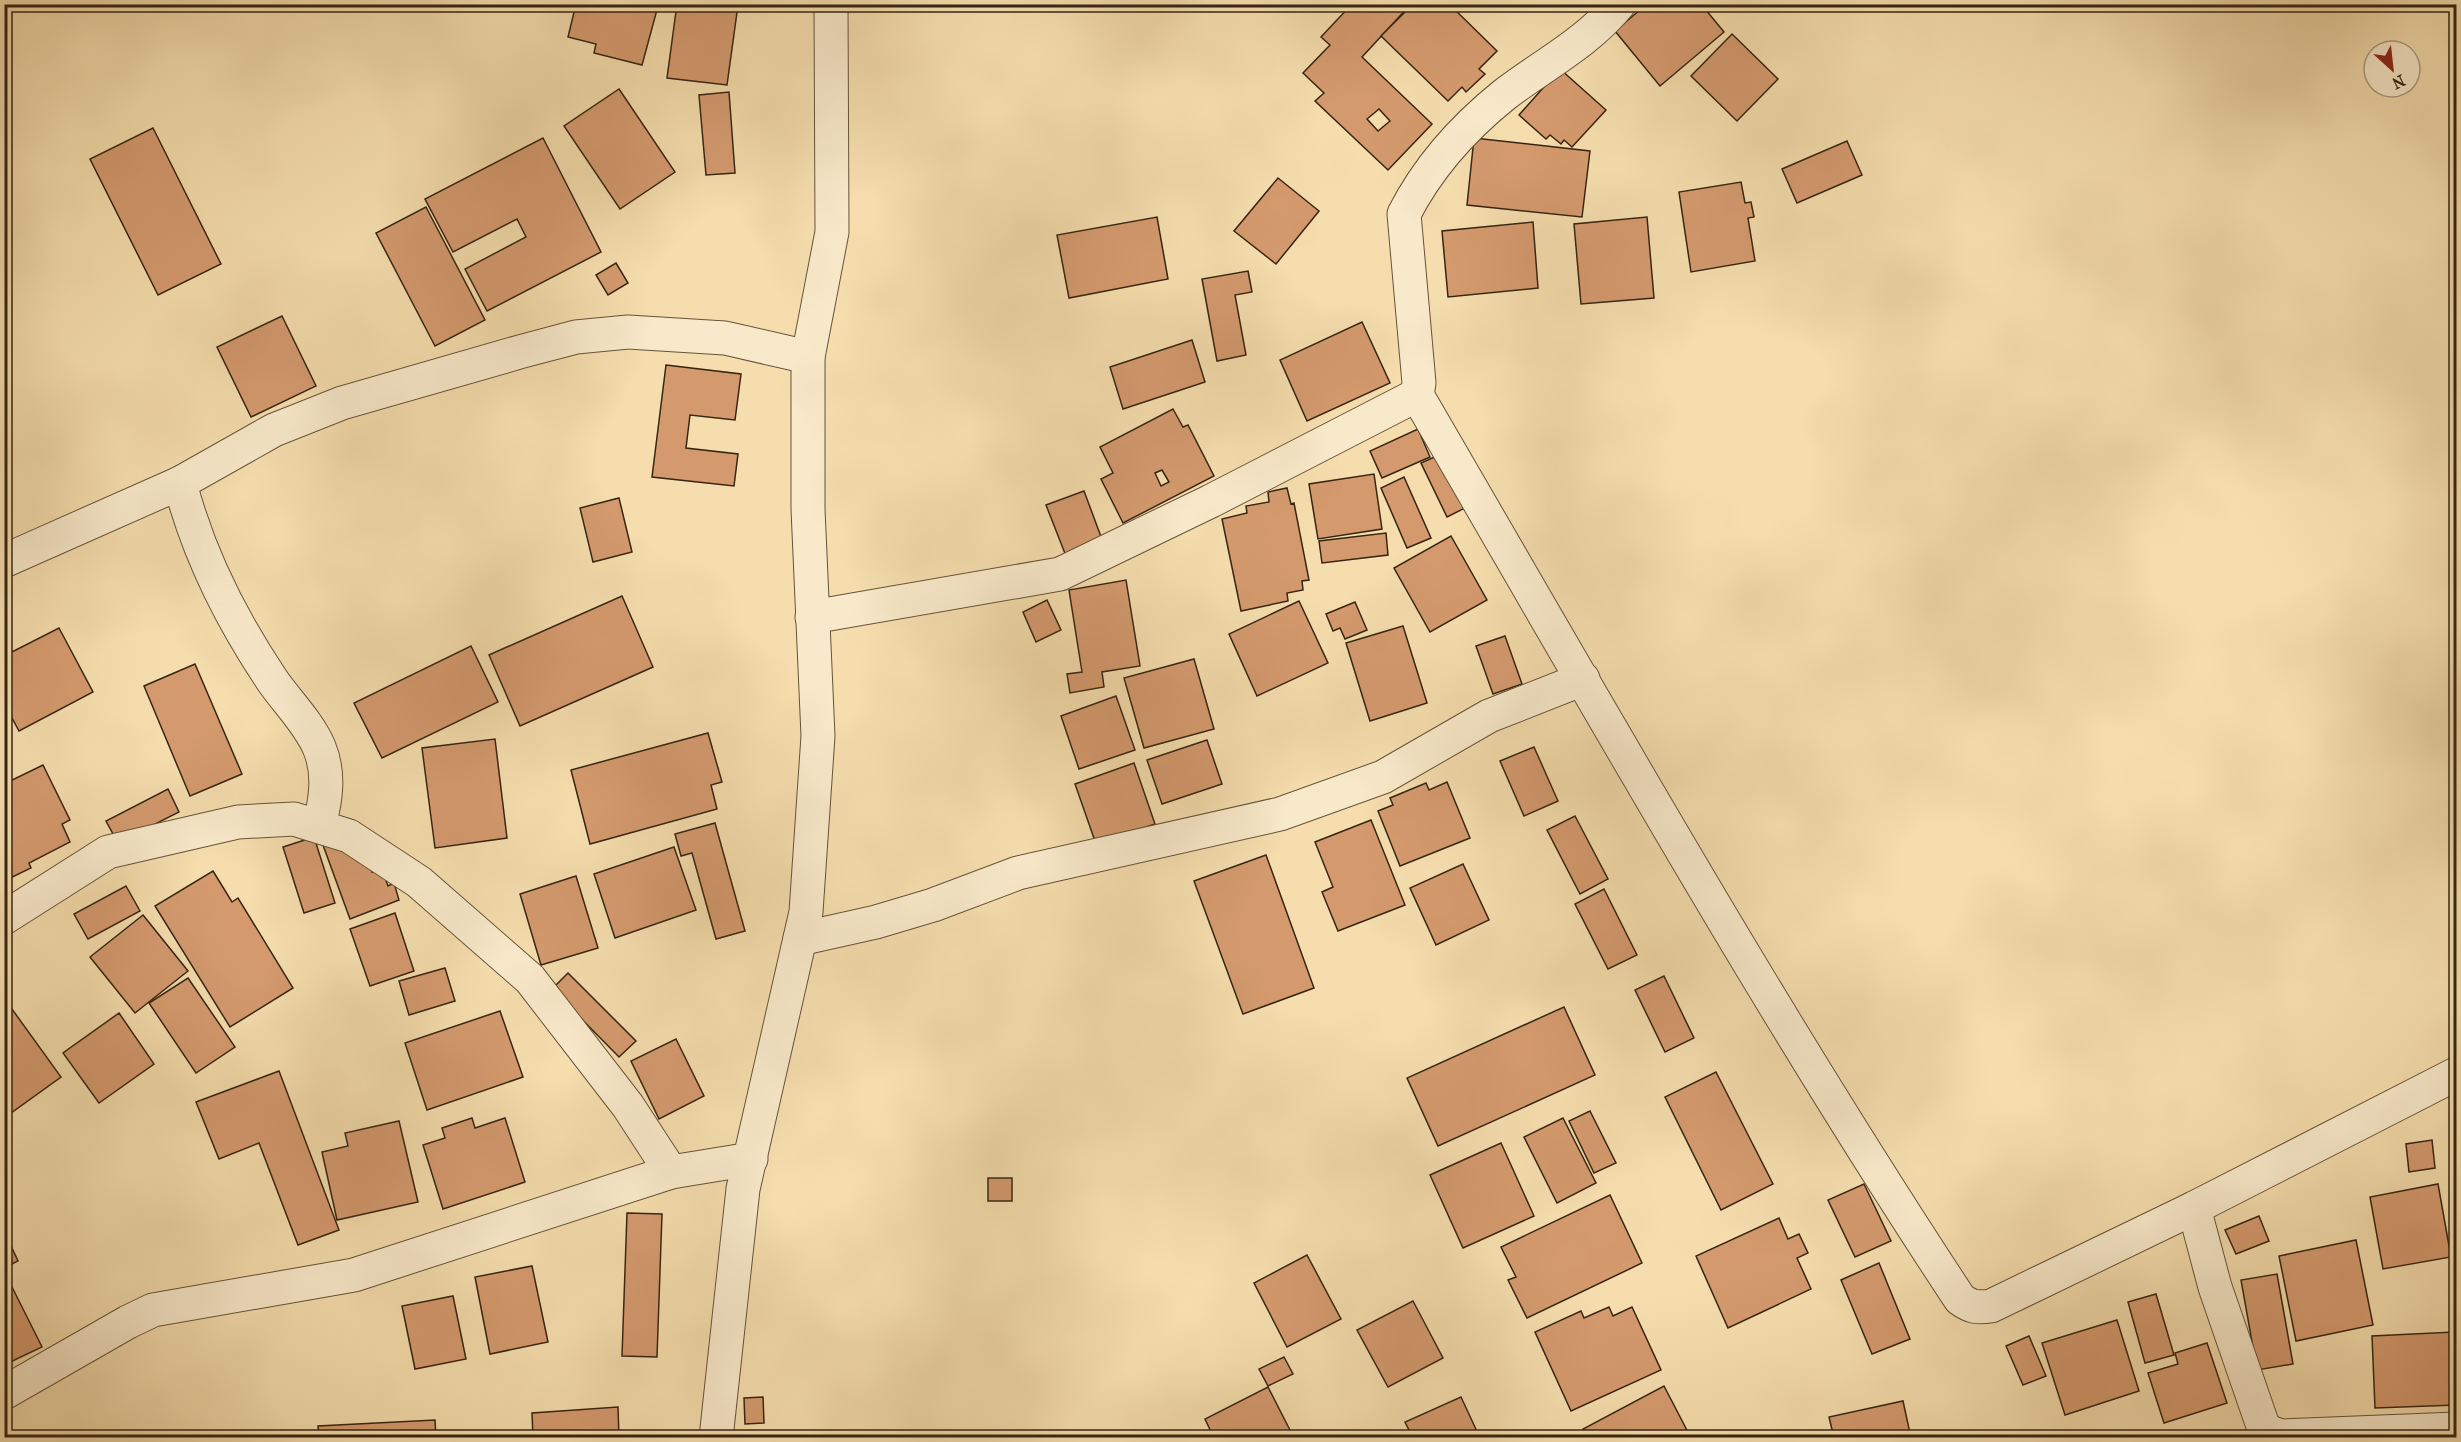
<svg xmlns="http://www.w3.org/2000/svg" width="2461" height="1442" viewBox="0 0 2461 1442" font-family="'IM FELL French Canon',serif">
<rect width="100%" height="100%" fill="#f5ddad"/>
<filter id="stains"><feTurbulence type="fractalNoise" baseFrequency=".00333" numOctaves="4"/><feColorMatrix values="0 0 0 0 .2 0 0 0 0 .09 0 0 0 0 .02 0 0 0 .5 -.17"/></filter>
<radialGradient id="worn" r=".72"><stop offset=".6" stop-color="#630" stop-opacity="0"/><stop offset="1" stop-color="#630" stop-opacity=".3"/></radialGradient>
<g fill="#d49a6e" stroke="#362512" stroke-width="1.5" fill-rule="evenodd">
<path d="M 576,4 L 658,6 L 642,65 L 594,53 L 596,44 L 568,37 Z"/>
<path d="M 677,4 L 738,5 L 727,85 L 667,78 Z"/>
<path d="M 1352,4 L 1411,4 L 1362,57 L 1432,124 L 1388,170 L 1315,101 L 1324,93 L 1303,73 L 1330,45 L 1321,37 ZM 1379,109 L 1390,121 L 1378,131 L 1367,119 Z"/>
<path d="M 1413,4 L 1449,4 L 1497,51 L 1479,69 L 1485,74 L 1466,92 L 1462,87 L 1448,101 L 1381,36 Z"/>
<path d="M 1482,4 L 1496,4 L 1488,11 Z"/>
<path d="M 1647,4 L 1701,4 L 1724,32 L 1660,86 L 1615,31 Z"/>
<path d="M 1732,34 L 1778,79 L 1737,121 L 1691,76 Z"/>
<path d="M 1560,69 L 1606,110 L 1572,147 L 1564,140 L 1561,144 L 1550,135 L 1546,139 L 1519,115 Z"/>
<path d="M 619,89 L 675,172 L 620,209 L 564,126 Z"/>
<path d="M 729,92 L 735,173 L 706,175 L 699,95 Z"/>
<path d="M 153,128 L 221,264 L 158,295 L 90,159 Z"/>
<path d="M 543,138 L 601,252 L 487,311 L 465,269 L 526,237 L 517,219 L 453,252 L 425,199 Z"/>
<path d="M 1474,138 L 1590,151 L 1582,217 L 1467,205 Z"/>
<path d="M 1847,141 L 1862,175 L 1797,203 L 1782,169 Z"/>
<path d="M 1278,178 L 1319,211 L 1276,264 L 1234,231 Z"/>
<path d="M 1741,182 L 1745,203 L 1751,202 L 1754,217 L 1748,218 L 1755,261 L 1691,272 L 1679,192 Z"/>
<path d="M 426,207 L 485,320 L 435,346 L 376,233 Z"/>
<path d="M 1157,217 L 1168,279 L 1069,298 L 1057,235 Z"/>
<path d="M 1647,217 L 1654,298 L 1581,304 L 1574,224 Z"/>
<path d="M 1533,222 L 1538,288 L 1448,297 L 1442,231 Z"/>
<path d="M 616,263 L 628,283 L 608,295 L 596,275 Z"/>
<path d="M 1248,271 L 1252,292 L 1235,295 L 1246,355 L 1217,361 L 1202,279 Z"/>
<path d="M 282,316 L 316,386 L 251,417 L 217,347 Z"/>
<path d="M 1362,322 L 1390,383 L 1307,421 L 1280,360 Z"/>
<path d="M 1192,340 L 1205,382 L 1123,409 L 1110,367 Z"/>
<path d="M 666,365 L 741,374 L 735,420 L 690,415 L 686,448 L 738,454 L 734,486 L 652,477 Z"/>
<path d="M 1173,409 L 1183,427 L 1188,425 L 1214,476 L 1123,523 L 1101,479 L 1113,473 L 1100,447 ZM 1162,470 L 1169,482 L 1161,486 L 1155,473 Z"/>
<path d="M 1418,429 L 1430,457 L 1382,478 L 1370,451 Z"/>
<path d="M 1439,455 L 1465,508 L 1447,517 L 1421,463 Z"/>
<path d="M 1374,474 L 1382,529 L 1318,539 L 1309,484 Z"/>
<path d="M 1404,477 L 1431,538 L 1407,548 L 1381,488 Z"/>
<path d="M 1287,488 L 1291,504 L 1294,503 L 1309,580 L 1302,581 L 1303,590 L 1287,593 L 1288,601 L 1241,611 L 1222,519 L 1247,513 L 1246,506 L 1269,502 L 1268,492 Z"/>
<path d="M 1084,491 L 1103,542 L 1066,556 L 1046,505 Z"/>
<path d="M 619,498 L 632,552 L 593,562 L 580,508 Z"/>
<path d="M 1386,533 L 1388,555 L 1322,563 L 1319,541 Z"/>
<path d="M 1451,536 L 1487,600 L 1430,632 L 1394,568 Z"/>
<path d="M 1126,580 L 1140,666 L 1102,672 L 1104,687 L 1070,693 L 1067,674 L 1082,672 L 1069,590 Z"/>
<path d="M 622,596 L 653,667 L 520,726 L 489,655 Z"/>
<path d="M 1047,600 L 1061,630 L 1036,642 L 1023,612 Z"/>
<path d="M 1299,601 L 1328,663 L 1257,696 L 1229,634 Z"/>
<path d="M 1355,602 L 1367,630 L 1345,639 L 1340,628 L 1333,631 L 1326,614 Z"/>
<path d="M 1403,626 L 1427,703 L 1370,721 L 1346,643 Z"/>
<path d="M 59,628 L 93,692 L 19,731 L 4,703 L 4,656 Z"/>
<path d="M 1505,636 L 1522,684 L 1493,694 L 1476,646 Z"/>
<path d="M 471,646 L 498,702 L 382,758 L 354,703 Z"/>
<path d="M 1194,659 L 1214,729 L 1144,748 L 1124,678 Z"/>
<path d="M 195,664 L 242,774 L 190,796 L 144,686 Z"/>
<path d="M 1116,696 L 1135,750 L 1079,769 L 1061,716 Z"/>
<path d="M 708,733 L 722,782 L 711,785 L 717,809 L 590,844 L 571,770 Z"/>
<path d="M 495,739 L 507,838 L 435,848 L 422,748 Z"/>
<path d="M 1207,740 L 1222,784 L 1162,804 L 1147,760 Z"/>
<path d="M 1534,747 L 1558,801 L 1524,816 L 1500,761 Z"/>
<path d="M 1134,763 L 1155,824 L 1096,844 L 1075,784 Z"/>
<path d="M 43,765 L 70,820 L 62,824 L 70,842 L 29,863 L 31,868 L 4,881 L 4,784 Z"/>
<path d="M 1447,782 L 1470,838 L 1400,866 L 1378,811 L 1393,805 L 1390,798 L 1426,783 L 1429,790 Z"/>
<path d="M 168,789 L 179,812 L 118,843 L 106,821 Z"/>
<path d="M 1575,816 L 1608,879 L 1580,894 L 1547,830 Z"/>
<path d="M 1371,820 L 1405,905 L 1338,931 L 1322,892 L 1333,887 L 1315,842 Z"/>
<path d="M 715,823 L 745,931 L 716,939 L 692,853 L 681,856 L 675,834 Z"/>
<path d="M 314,837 L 335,903 L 304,913 L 283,847 Z"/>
<path d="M 323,845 L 364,849 L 372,872 L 382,869 L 388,886 L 394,883 L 399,900 L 350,919 Z"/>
<path d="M 674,847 L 696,910 L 615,938 L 594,874 Z"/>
<path d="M 1266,855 L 1314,988 L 1243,1014 L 1194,881 Z"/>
<path d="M 1463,864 L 1489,920 L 1436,945 L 1410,888 Z"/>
<path d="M 213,871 L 232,902 L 238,898 L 293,988 L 230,1027 L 155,906 Z"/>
<path d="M 576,876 L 598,948 L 541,965 L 520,894 Z"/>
<path d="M 126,886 L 140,911 L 88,939 L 74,914 Z"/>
<path d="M 1604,889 L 1637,955 L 1608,969 L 1575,904 Z"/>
<path d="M 395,913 L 414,971 L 370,986 L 350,929 Z"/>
<path d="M 143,915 L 188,971 L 135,1013 L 90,957 Z"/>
<path d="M 445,968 L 455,1001 L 409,1015 L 399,981 Z"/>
<path d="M 568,973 L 636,1041 L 619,1057 L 552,989 Z"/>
<path d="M 1664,976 L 1694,1038 L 1665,1052 L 1635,990 Z"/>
<path d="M 188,978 L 235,1047 L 196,1073 L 149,1003 Z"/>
<path d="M 4,998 L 61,1077 L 4,1118 Z"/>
<path d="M 1564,1007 L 1595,1075 L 1438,1146 L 1407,1078 Z"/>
<path d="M 500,1011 L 523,1077 L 427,1110 L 405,1043 Z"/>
<path d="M 119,1013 L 154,1064 L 99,1103 L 63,1053 Z"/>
<path d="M 676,1039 L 704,1096 L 659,1119 L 631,1061 Z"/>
<path d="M 279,1071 L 339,1230 L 298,1245 L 259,1143 L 219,1159 L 196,1102 Z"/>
<path d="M 1716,1072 L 1773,1184 L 1721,1210 L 1665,1097 Z"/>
<path d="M 1590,1111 L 1616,1163 L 1594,1173 L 1569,1121 Z"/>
<path d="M 472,1118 L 475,1128 L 505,1118 L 525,1182 L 443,1209 L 423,1145 L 445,1138 L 442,1128 Z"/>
<path d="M 1563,1118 L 1596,1183 L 1557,1203 L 1524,1137 Z"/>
<path d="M 399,1121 L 418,1202 L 337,1220 L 322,1152 L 348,1146 L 345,1133 Z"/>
<path d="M 2432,1140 L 2435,1168 L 2409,1172 L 2406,1144 Z"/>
<path d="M 1501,1143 L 1534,1216 L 1463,1248 L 1430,1175 Z"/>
<rect x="988" y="1178" width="24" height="23"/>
<path d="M 1864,1184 L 1891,1241 L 1855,1257 L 1828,1200 Z"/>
<path d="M 2438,1184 L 2451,1257 L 2383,1269 L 2370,1197 Z"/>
<path d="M 1610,1195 L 1642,1263 L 1527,1318 L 1508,1280 L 1516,1277 L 1501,1247 Z"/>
<path d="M 627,1213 L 662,1214 L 657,1357 L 622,1356 Z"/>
<path d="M 2259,1216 L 2269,1241 L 2236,1254 L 2225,1230 Z"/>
<path d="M 1779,1218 L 1788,1239 L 1799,1234 L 1808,1253 L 1797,1258 L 1811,1289 L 1728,1328 L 1696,1256 Z"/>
<path d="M 4,1231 L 18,1261 L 4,1268 Z"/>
<path d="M 2356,1240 L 2373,1325 L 2296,1341 L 2279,1256 Z"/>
<path d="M 1307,1255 L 1341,1319 L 1287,1347 L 1254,1283 Z"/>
<path d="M 1879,1263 L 1910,1339 L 1872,1354 L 1841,1280 Z"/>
<path d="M 532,1266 L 548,1342 L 490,1354 L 475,1277 Z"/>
<path d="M 4,1271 L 42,1347 L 4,1365 Z"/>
<path d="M 2277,1274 L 2293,1364 L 2257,1370 L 2241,1280 Z"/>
<path d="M 2156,1294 L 2174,1355 L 2145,1363 L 2128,1302 Z"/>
<path d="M 453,1296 L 466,1359 L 415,1369 L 402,1306 Z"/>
<path d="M 1413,1301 L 1443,1358 L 1388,1387 L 1357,1330 Z"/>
<path d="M 1609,1307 L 1613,1316 L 1632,1307 L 1661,1370 L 1571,1411 L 1535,1332 L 1581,1311 L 1584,1318 Z"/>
<path d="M 2117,1320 L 2139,1391 L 2065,1415 L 2042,1343 Z"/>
<path d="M 2454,1332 L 2456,1405 L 2375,1408 L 2372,1336 Z"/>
<path d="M 2029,1336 L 2046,1376 L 2023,1385 L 2006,1346 Z"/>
<path d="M 2207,1343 L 2227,1403 L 2164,1423 L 2148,1373 L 2178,1364 L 2175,1353 Z"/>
<path d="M 1284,1357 L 1293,1374 L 1268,1386 L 1259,1369 Z"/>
<path d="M 1664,1386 L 1691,1438 L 1587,1438 L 1583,1429 Z"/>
<path d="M 1268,1387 L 1294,1438 L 1214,1438 L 1205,1419 Z"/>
<path d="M 763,1397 L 764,1423 L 745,1424 L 744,1398 Z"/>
<path d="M 1461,1397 L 1480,1438 L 1413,1438 L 1405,1422 Z"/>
<path d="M 1903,1401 L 1911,1438 L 1834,1438 L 1829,1417 Z"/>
<path d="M 618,1407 L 619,1438 L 533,1438 L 532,1413 Z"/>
<path d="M 435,1420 L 436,1438 L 319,1438 L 318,1426 Z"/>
<path d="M 1392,1431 L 1395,1438 L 1377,1438 Z"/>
</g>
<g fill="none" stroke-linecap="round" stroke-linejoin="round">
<g stroke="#665339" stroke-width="35">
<g id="minor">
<path d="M 1417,395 C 1594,699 1766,1005 1960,1299 C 1971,1307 1977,1308 1991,1306 L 2194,1208 L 2456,1074"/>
<path d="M 180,483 C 198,553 231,619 272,680 C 287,702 308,722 319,747 C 330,773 326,800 319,826"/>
<path d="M 4,561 L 180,483 L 274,430 L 342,403 L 523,351 L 576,337 L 628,332 L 725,338 L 808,357"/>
<path d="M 812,617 L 1060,574 L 1211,501 L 1417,395 L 1419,383 L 1404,214 C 1428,167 1463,128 1504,95 C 1543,65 1587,43 1619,4"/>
<path d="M 4,918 L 108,852 L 238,822 L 294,819 L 349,836 L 419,882 L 530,979 L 628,1106 L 671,1172"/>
<path d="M 800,939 L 876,922 L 933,905 L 1018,873 L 1280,814 L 1383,777 L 1489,716 L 1583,679"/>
<path d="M 2194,1208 L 2215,1287 L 2263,1426 L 2270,1432 L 2281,1436 L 2456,1429"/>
<path d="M 4,1393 L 128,1322 L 153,1310 L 354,1275 L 671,1172 L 751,1159"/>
<path d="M 716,1438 L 743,1189 L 806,912 L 818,736 L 808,509 L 808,357 L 832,232 L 831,4"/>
</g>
</g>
<use href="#minor" stroke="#f8e9ca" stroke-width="33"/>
</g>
<rect width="2461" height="1442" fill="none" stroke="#f5ddad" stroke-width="24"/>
<rect x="6" y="6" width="2449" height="1430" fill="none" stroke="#362512" stroke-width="3"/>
<rect x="12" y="12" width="2437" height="1418" fill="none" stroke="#362512" stroke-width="1.5"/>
<g transform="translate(2392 69) rotate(153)"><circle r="28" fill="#f8e9ca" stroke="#aa9b80" stroke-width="1.5"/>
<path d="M0-4.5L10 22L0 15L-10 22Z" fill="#8f2418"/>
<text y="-9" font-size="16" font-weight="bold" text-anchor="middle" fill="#362512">N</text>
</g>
<rect width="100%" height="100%" filter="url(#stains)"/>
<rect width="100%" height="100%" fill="url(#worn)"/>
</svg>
